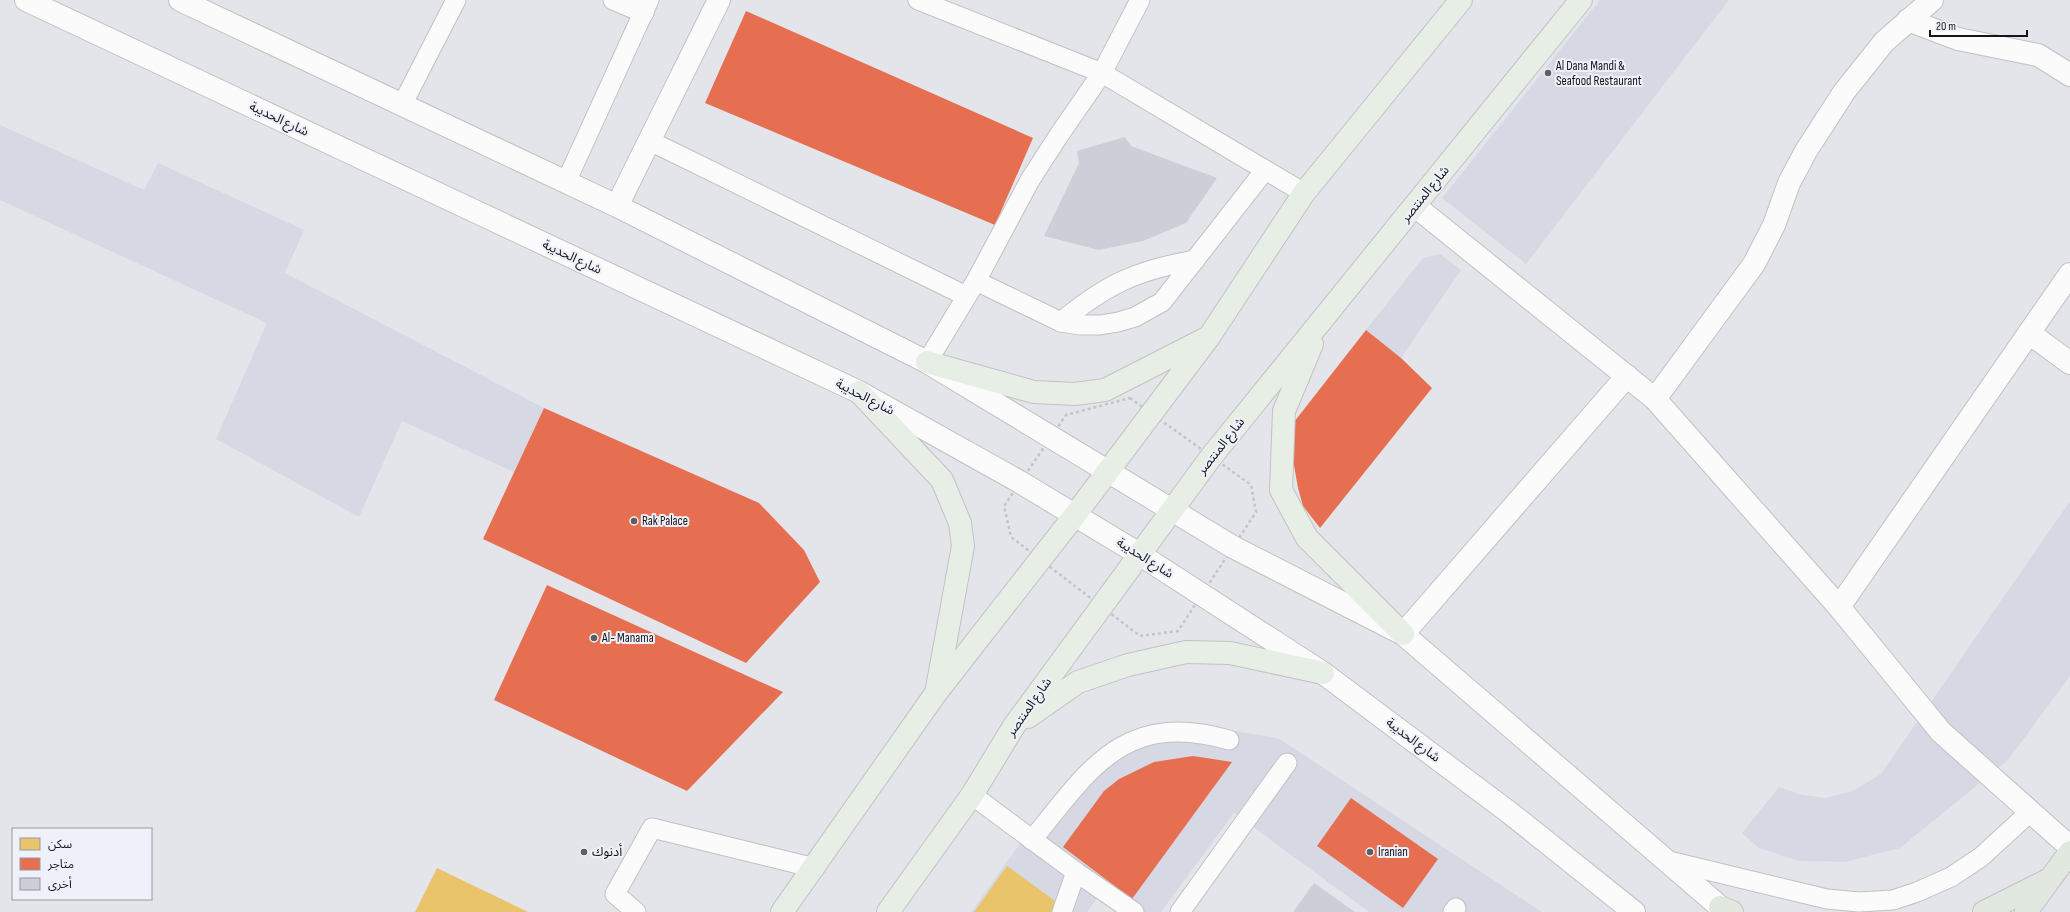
<svg xmlns="http://www.w3.org/2000/svg" width="2070" height="912" viewBox="0 0 2070 912" font-family="'Sofia Sans Condensed','Noto Sans Arabic',sans-serif">
<rect width="100%" height="100%" fill="#e4e5ea"/>
<g fill="#d6d8e3">
<path d="M 1600,0 L 1729,0 L 1526,264 L 1442,198 Z"/>
<path d="M 0,125 L 144,190 L 158,163 L 304,230 L 285,273 L 544,408 L 514,472 L 402,421 L 359,517 L 216,439 L 267,323 L 0,200 Z"/>
<path d="M 1440,254 L 1461,270 L 1401,358 L 1366,330 L 1423,258 Z"/>
<path d="M 2070,501 L 2070,676 L 2008,760 L 1900,848 L 1845,862 L 1799,861 L 1759,848 L 1742,833 L 1779,787 L 1798,794 L 1825,798 L 1853,791 L 1881,774 Z"/>
<path d="M 1198,725 L 1278,738 L 1542,912 L 1369,912 L 1234,813 L 1161,912 L 1117,912 L 1097,898 L 1087,912 L 971,912 L 1036,821 L 1130,745 Z"/>
</g>
<g fill="#e9c46a">
<path d="M 1007,866 L 1062,906 L 1057,912 L 974,912 Z"/>
<path d="M 437,868 L 528,912 L 415,912 Z"/>
</g>
<g fill="#e76f51">
<path d="M 746,11 L 1033,138 L 995,225 L 705,103 Z"/>
<path d="M 1366,330 L 1401,358 L 1432,388 L 1320,528 L 1303,506 L 1298,488 L 1291,448 L 1294,422 Z"/>
<path d="M 544,408 L 759,503 L 804,550 L 820,582 L 746,663 L 483,539 Z"/>
<path d="M 547,585 L 783,692 L 687,791 L 494,700 Z"/>
<path d="M 1193,756 L 1232,762 L 1132,899 L 1063,847 L 1104,791 L 1119,779 L 1154,762 Z"/>
<path d="M 1351,798 L 1438,859 L 1403,908 L 1317,846 Z"/>
</g>
<g fill="#cdced7">
<path d="M 1125,137 L 1131,146 L 1217,178 L 1186,223 L 1143,241 L 1099,250 L 1044,236 L 1079,163 L 1077,151 Z"/>
<path d="M 1314,883 L 1355,912 L 1293,912 Z"/>
</g>
<g fill="none" stroke-linecap="round" stroke-linejoin="round">
<g stroke="#c0c1c4" stroke-width="21">
<g id="service">
<path d="M 613,0 L 644,13"/>
<path d="M 918,0 L 1102,73 L 1304,193"/>
<path d="M 402,105 L 456,0"/>
<path d="M 650,141 L 966,296"/>
<path d="M 566,182 L 649,0"/>
<path d="M 976,281 L 1061,322 L 1080,325 L 1100,325 L 1118,322 L 1135,317 L 1162,302 L 1265,170"/>
<path d="M 1061,322 C 1106,284 1138,270 1195,260"/>
<path d="M 927,362 L 976,281 L 1030,180 L 1059,135 L 1102,73 L 1140,0"/>
<path d="M 972,795 L 1076,872 L 1134,912"/>
<path d="M 1032,840 C 1090,768 1125,710 1229,740"/>
<path d="M 1665,860 L 1827,899 L 1859,902 L 1893,900 L 1917,892 L 1951,877 L 1981,857 L 2030,812"/>
<path d="M 636,912 L 615,894 L 652,828 L 815,868"/>
<path d="M 1062,912 L 1076,872"/>
<path d="M 1180,912 L 1287,763"/>
<path d="M 1453,912 L 1456,908"/>
</g>
</g>
<g stroke="#c0c1c4" stroke-width="24">
<g id="minor">
<path d="M 1908,20 L 1958,39 L 2038,55 L 2070,75"/>
<path d="M 617,206 L 719,0"/>
<path d="M 1415,206 L 1655,399 L 1839,607 L 1941,732 L 2070,847"/>
<path d="M 2029,333 L 2070,363"/>
<path d="M 1655,399 L 1754,264 L 1774,225 L 1789,183 L 1806,151 L 1844,92 L 1884,42 L 1932,0"/>
<path d="M 1839,607 L 2070,274"/>
<path d="M 1403,634 L 1627,376"/>
</g>
</g>
<g stroke="#c0c1c4" stroke-width="24">
<g id="secondary">
<path d="M 26,0 L 859,392 L 1020,482 L 1139,554 L 1323,673 L 1510,813 L 1634,912"/>
<path d="M 180,0 L 617,206 L 927,362 L 1233,547 L 1403,634 L 1726,912"/>
</g>
</g>
<g stroke="#c2c2c5" stroke-width="24">
<g id="primary">
<path d="M 1312,344 L 1284,411 L 1281,490 L 1307,538 L 1403,634"/>
<path d="M 927,362 L 1034,392 L 1075,394 L 1105,390 L 1205,339"/>
<path d="M 859,392 L 942,480 L 960,523 L 963,546 L 937,688"/>
<path d="M 1028,717 L 1078,682 L 1128,665 L 1186,652 L 1230,653 L 1323,673"/>
<path d="M 782,912 L 936,693 L 1075,515 L 1209,337 L 1304,193 L 1461,0"/>
<path d="M 888,912 L 972,795 L 1014,726 L 1211,457 L 1581,0"/>
</g>
</g>
<g stroke="#c2c2c5" stroke-width="24">
<g id="trunk">
<path d="M 1720,907 L 1732,912"/>
<path d="M 1984,912 L 2046,881"/>
<path d="M 2026,912 L 2070,852"/>
</g>
</g>
<path stroke="#c3c4c6" stroke-width="2.5" stroke-dasharray="3 3" stroke-linecap="butt" d="M 1130,398 L 1251,485 L 1256,512 L 1178,631 L 1140,636 L 1011,537 L 1004,506 L 1066,415 Z"/>
<use href="#service" stroke="#fbfbfc" stroke-width="19"/>
<use href="#minor" stroke="#fbfbfc" stroke-width="22"/>
<use href="#secondary" stroke="#fbfbfc" stroke-width="22"/>
<use href="#primary" stroke="#e7eee6" stroke-width="22"/>
<use href="#trunk" stroke="#e0e8df" stroke-width="22"/>
</g>
<g fill="#5d5e62" stroke="#eff1fa" stroke-width="1.5">
<circle cx="1548" cy="73" r="4"/>
<circle cx="634" cy="521" r="4"/>
<circle cx="594" cy="638" r="4"/>
<circle cx="584" cy="852" r="4"/>
<circle cx="1370" cy="852" r="4"/>
</g>
<g text-anchor="middle" dominant-baseline="central" stroke-width="4" stroke-linejoin="round" paint-order="stroke">
<g font-size="13" fill="#151619" stroke="#eff1fa" text-anchor="start">
<text x="1556" y="66">Al Dana Mandi &amp;<tspan x="1556" dy="15">Seafood Restaurant</tspan></text>
<text x="642" y="521">Rak Palace</text>
<text x="602" y="638">Al- Manama</text>
<text x="592" y="852">أدنوك</text>
<text x="1378" y="852">Iranian</text>
</g>
<g font-size="13" fill="#151619" stroke="#eff1fa">
<text transform="translate(279 119) rotate(25)">شارع الحديبة</text>
<text transform="translate(1425 194) rotate(-51)">شارع المنتصر</text>
<text transform="translate(572 257) rotate(25)">شارع الحديبة</text>
<text transform="translate(865 397) rotate(27)">شارع الحديبة</text>
<text transform="translate(1221 446) rotate(-52)">شارع المنتصر</text>
<text transform="translate(1145 558) rotate(32)">شارع الحديبة</text>
<text transform="translate(1029 707) rotate(-55)">شارع المنتصر</text>
<text transform="translate(1413 740) rotate(37)">شارع الحديبة</text>
</g>
</g>
<rect x="12" y="828" width="140" height="72" fill="#eff1fa" stroke="#9899a0"/>
<rect x="20" y="838" width="20" height="12" fill="#e9c46a" stroke="#9899a0"/>
<text x="48" y="848" font-size="12" fill="#151619">سكن</text>
<rect x="20" y="858" width="20" height="12" fill="#e76f51" stroke="#9899a0"/>
<text x="48" y="868" font-size="12" fill="#151619">متاجر</text>
<rect x="20" y="878" width="20" height="12" fill="#cdced7" stroke="#9899a0"/>
<text x="48" y="888" font-size="12" fill="#151619">أخرى</text>
<path d="M1930 30v6h97v-6" fill="none" stroke="#151619" stroke-width="2"/>
<text x="1936" y="30" font-size="12" fill="#151619" stroke="#eff1fa" stroke-width="3" paint-order="stroke">20 m</text>
</svg>
